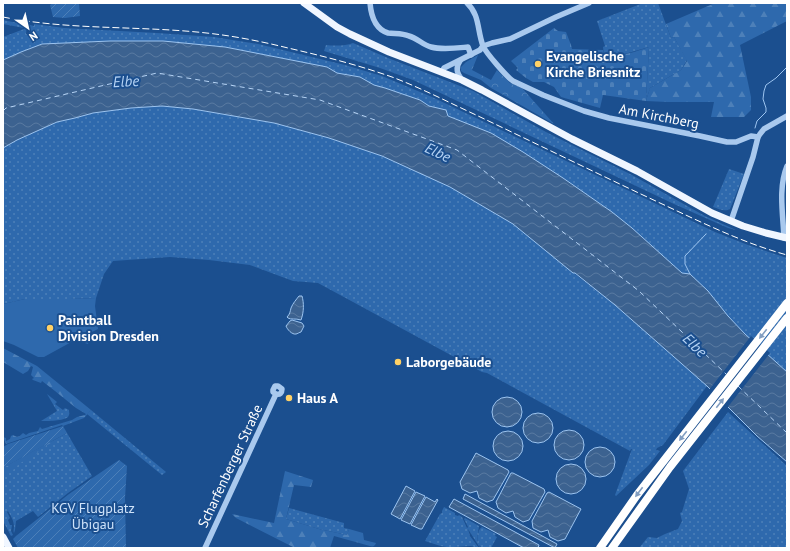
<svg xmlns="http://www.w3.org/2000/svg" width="790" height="551" viewBox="0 0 790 551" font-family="'PT Sans',sans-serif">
<defs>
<pattern id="grass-dots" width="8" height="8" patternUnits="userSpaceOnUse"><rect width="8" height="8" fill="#2e69ad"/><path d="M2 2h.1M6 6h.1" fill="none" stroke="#4d80b9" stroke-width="1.8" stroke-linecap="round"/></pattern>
<pattern id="forest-firs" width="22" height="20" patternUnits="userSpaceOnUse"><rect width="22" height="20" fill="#2e69ad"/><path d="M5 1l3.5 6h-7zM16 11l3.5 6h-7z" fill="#4d80b9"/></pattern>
<pattern id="cemetery-stones" width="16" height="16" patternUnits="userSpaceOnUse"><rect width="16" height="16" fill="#2e69ad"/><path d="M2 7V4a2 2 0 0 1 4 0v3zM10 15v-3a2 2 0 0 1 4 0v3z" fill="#4d80b9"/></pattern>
<pattern id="park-crowns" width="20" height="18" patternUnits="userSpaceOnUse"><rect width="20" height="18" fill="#2e69ad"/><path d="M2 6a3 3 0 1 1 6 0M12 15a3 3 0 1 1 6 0" fill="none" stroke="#4d80b9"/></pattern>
<pattern id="garden-furrows" width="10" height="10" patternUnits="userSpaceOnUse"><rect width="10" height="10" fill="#2e69ad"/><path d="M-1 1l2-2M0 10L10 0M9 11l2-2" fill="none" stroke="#4d80b9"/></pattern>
<pattern id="water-waves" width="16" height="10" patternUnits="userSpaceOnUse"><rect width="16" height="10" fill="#3c6290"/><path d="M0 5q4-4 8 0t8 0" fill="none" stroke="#597aa1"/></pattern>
</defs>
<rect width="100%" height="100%" fill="#1b4f8f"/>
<g fill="url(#grass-dots)">
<path d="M 643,3 L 658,3 L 671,38 L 674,37 L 687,60 L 681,70 L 650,88 L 646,101 L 649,47 C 634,51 619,57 604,56 L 603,47 L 605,46 L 597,21 Z"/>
<path d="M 3,20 L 27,25 L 26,34 L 30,34 L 29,33 L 30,25 L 34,26 L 34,24 L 64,28 L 157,33 L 214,37 L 258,44 L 345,65 L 382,76 L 432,97 L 715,232 L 748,245 L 787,258 L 787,372 L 745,334 L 728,316 L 708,291 L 690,274 L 682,273 L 632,228 L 612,212 L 563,178 L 523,152 L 491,133 L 448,116 L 446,110 L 429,106 L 420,100 L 385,88 L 374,85 L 360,77 L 337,73 L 327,67 L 163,41 L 110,41 L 42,44 L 21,52 L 3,60 L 3,37 L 24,29 L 24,28 L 3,24 Z"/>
<path d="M 353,43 L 388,58 L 473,91 L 546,132 L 632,175 L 705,216 L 736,230 L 728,228 L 674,204 L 413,80 L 380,68 L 324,51 L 326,45 C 334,46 346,46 353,43 Z"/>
<path d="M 162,106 L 193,109 L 274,123 L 329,138 L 382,156 L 450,187 L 513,224 L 573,273 L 575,273 L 575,274 L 615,305 L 707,386 L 663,445 L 657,448 L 656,450 L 660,451 L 649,465 L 616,496 L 615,495 L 632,449 L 631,449 L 630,451 L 487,373 L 482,372 L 318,283 L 293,281 L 250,265 L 209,260 L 170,257 L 113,261 L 104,274 L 96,298 L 70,299 L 25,299 L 3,304 L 3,148 L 17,140 L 57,122 L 75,118 L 93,113 L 131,108 Z"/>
<path d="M 729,169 L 744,174 L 730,209 C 725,212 719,209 713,207 Z"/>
<path d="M 47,394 L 57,402 L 55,404 L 63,410 L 65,408 L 69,410 C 69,413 70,414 68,417 C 64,421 47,421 41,421 L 57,411 Z"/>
<path d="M 91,410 L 166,472 L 162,475 L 87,414 Z"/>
<path d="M 728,412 L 787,466 L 787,548 L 639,548 L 648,537 L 657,538 L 665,534 L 678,529 L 682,521 L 680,513 L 682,512 L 689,489 L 683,471 Z"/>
<path d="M 67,433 L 92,476 L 68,493 L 38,517 L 33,511 L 16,521 L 15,530 L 14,533 C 13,531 14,529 14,527 C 14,521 11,516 8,511 L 7,512 L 10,518 L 8,520 L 10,525 L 12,525 L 11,531 L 13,535 L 11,536 L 3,521 L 3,468 Z"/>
<path d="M 444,507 L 455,513 L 455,515 L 458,516 L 459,515 L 462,517 L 467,528 L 468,527 L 464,519 L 465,518 L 479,526 L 479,527 C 478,532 477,538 478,543 C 478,538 477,530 482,527 L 496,534 L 495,536 L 497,537 L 491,548 L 482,548 L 479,545 L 480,548 L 468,529 L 470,536 L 479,548 C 476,548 473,546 470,546 C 464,546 459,547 453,547 C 444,548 434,544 425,541 L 440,514 L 442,513 L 442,511 Z"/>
<path d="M 289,508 L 344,523 L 344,528 L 349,529 L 347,535 L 319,529 L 286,519 Z"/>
</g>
<g fill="url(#forest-firs)">
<path d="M 715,3 L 787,3 L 787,21 L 740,45 L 751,97 L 751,110 L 744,117 L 711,117 L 714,102 L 667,102 L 646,101 L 650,88 L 681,70 L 687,61 L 674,37 L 671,38 L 666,24 Z"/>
<path d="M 3,348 L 37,366 L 91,410 L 84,418 L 63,426 L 62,425 L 6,444 L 3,437 L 6,438 L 6,441 L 10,439 L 11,436 L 13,435 C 18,438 19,437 23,433 L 26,435 L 29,433 L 38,431 L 40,427 L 42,429 L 72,420 L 77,417 L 85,415 L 86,414 L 76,408 L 55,391 L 42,381 L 41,383 L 33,380 L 32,379 L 34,378 L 31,375 L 33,367 L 31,366 L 28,371 L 23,374 L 3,362 Z"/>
<path d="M 52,441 L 51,443 L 47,445 L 45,448 L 41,449 L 33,457 L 20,463 L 10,473 L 3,474 L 3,468 Z"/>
<path d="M 285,471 L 313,480 L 311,487 L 294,485 L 286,519 L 319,529 L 347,535 L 349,529 L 363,533 L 364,540 L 376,543 C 375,546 373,547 370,546 L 334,536 L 330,548 L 295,548 L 236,518 L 232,514 L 274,523 Z"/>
</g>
<path fill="url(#cemetery-stones)" d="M 554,28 L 558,31 L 566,32 L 571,45 L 572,49 L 603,50 L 604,56 C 619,57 635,52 649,47 L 646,101 L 603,95 L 600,108 L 561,97 L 554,87 L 544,82 L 533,82 L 526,78 L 516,70 L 518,68 L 511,61 Z"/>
<path fill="url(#park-crowns)" d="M 478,55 L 472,70 L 491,80 L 497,70 L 510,83 L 522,88 L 554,124 L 491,88 L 481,80 L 464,73 L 461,71 L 461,67 L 466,62 Z"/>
<g fill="url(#garden-furrows)">
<path d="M 53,3 L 79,3 L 80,16 L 65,18 L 53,17 L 50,5 Z"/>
<path d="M 63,426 L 67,433 L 3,468 L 3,447 L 8,444 Z"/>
<path d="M 119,460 L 127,466 L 125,498 L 126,548 L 18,548 L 13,539 L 16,536 L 69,494 Z"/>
</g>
<path fill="#2e69ad" d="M 96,298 L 95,306 L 98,329 L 92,332 L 88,344 L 75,340 L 44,357 L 38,357 L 14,345 L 3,341 L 3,304 L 25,299 L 70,299 Z"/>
<g fill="url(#water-waves)" stroke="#9cc4f0">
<path d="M 110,41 L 163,41 L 225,47 L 327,67 L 337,73 L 360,77 L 374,85 L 385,88 L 420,100 L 429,106 L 446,110 L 448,116 L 491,133 L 523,152 L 563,178 L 612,212 L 632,228 L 682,273 L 690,274 L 708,291 L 728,316 L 745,334 L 787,372 L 787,462 L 757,436 L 707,386 L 615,305 L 575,273 L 573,273 L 513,224 L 450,187 L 382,156 L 329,138 L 274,123 L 193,109 L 162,106 L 131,108 L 93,113 L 75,118 L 57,122 L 17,140 L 3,148 L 3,60 L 21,52 L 42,44 Z"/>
<path d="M 299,296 L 302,296 C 304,303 304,312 301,320 C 295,318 291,320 288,318 L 287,317 C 290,314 290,312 291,308 C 293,303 296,300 299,296 Z"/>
<path d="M 292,320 L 302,323 L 304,326 L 301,332 C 300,332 297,334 296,334 C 292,335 287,329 286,326 L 290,321 Z"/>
<circle cx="507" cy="412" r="15"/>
<circle cx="538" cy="428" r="15"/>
<circle cx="569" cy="445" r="15"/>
<circle cx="508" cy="446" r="15"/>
<circle cx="600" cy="462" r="15"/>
<path d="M 476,453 L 508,470 L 509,472 L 493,500 L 487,502 L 479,498 L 477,491 L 470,493 L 462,489 L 460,482 Z"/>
<circle cx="571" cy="479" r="15"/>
<path d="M 511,473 L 513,473 L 544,489 L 545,492 L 529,520 L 523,522 L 515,517 L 513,511 L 506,513 L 498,508 L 496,502 Z"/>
<path d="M 406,486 L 415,491 L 400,519 L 391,514 Z"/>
<path d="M 416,492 L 425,496 L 410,524 L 401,520 Z"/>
<path d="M 549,492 L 581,509 L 565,539 L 558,541 L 550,537 L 548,530 L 541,532 L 533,528 L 532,521 L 547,493 Z"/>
<path d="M 465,494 L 557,544 L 555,548 L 463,499 Z"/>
<path d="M 426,497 L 435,502 L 437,499 L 438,500 L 422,529 L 420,529 L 411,525 Z"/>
<path d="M 454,499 L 539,545 L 538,548 L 524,548 L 449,507 Z"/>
</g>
<path fill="#1b4f8f" d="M 751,336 L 770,353 L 727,408 L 709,390 Z"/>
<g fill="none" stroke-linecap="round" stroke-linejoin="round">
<g stroke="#9cc4f0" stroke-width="1">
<path d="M 755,128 L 757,121 L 766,112 L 766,108 L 763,99 L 764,91 L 766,85 L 776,78 L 787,67"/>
<path d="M 690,274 L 685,264 L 685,256 L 706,234"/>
</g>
<g stroke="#b5d3f5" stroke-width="1" stroke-dasharray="5 4" stroke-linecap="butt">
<path d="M 3,111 L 6,108 L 157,73 L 320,100 L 457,150 L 639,291 L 726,374"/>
<path d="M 738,386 L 787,433"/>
</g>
<g stroke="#a9c9ee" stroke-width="5.5">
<path d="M 370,3 C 371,15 375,29 388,33 C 395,34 402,33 409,36 C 417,38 423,45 431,47 C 442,50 457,48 468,47 L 471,55"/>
<path d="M 467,3 C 480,15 477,30 483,46 C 486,53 507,77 513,81 L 543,95 L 584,111 L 609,118 L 700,136 L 727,142 L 736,142 L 751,136 L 758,137"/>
<path d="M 460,61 C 455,68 457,73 462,80"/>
<path d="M 442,72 L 444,68 L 480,50 L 483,46 L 492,43 L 510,39 L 556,17 L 589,3"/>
<path d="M 731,221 L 753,157 L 758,137 L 760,134 L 764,129 L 787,116"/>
<path d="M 784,238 C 783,214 778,188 787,166"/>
<path d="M 205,548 L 276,394 C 280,395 282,393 282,389 L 278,386 L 275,386 L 273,390 L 273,392 L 276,394"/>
</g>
<g stroke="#f0f6ff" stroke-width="7">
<path d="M 304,3 L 337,27 L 350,34 L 389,52 L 462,80 L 482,90 L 572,139 L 637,171 L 712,213 L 743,226 L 766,233 L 787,238"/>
<path d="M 3,537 L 9,548"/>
</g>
<g stroke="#fff" stroke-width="8">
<path d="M 600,548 L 637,495 L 787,303"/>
<path d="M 612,548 L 670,467 L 787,318"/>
</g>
<path stroke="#fff" stroke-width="1" stroke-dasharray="7 3" stroke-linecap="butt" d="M 3,17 C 73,31 144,25 215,34 C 239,37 264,42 288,48 C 323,56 358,65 392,77 C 421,88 448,102 476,115 C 537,144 598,174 660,203 C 701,222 743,243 787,255"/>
</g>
<defs><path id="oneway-solid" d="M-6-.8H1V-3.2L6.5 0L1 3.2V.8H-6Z"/></defs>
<g fill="#829ec1">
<use href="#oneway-solid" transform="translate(763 334) rotate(128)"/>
<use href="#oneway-solid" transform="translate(720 403) rotate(-52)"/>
<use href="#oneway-solid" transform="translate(683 436) rotate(128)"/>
<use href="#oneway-solid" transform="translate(639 492) rotate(127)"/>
</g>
<g fill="#ffd166" stroke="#1b4f8f" stroke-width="1.5">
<circle cx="538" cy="64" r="4"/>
<circle cx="50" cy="328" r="4"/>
<circle cx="398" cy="362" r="4"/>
<circle cx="289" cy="398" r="4"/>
</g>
<g text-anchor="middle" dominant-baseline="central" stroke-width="4" stroke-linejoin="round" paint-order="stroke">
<g font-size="14" font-weight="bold" fill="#fff" stroke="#1b4f8f" text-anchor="start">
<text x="546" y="56">Evangelische<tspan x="546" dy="16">Kirche Briesnitz</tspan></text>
<text x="58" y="320">Paintball<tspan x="58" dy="16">Division Dresden</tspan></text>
<text x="406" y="362">Laborgebäude</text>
<text x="297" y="398">Haus A</text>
</g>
<g font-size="14" fill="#fff" stroke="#1b4f8f">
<text transform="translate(659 116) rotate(11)">Am Kirchberg</text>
<text transform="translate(230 466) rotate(-65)">Scharfenberger Straße</text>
</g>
<g font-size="14" fill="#cfe3fa" stroke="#1b4f8f">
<text x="93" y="508">KGV Flugplatz<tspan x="93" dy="16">Übigau</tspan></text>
</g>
<g font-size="15" font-style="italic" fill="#b5d3f5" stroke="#1b4f8f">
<text transform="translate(126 81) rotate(-3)">Elbe</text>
<text transform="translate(438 152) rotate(25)">Elbe</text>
<text transform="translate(695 345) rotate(44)">Elbe</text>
</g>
</g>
<rect width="790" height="551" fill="none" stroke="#ffffff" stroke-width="8"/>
<g transform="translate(28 28) rotate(146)" stroke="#1b4f8f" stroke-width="3" paint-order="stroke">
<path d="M0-3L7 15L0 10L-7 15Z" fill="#ffffff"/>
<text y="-6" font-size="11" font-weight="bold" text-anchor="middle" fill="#ffffff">N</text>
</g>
</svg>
